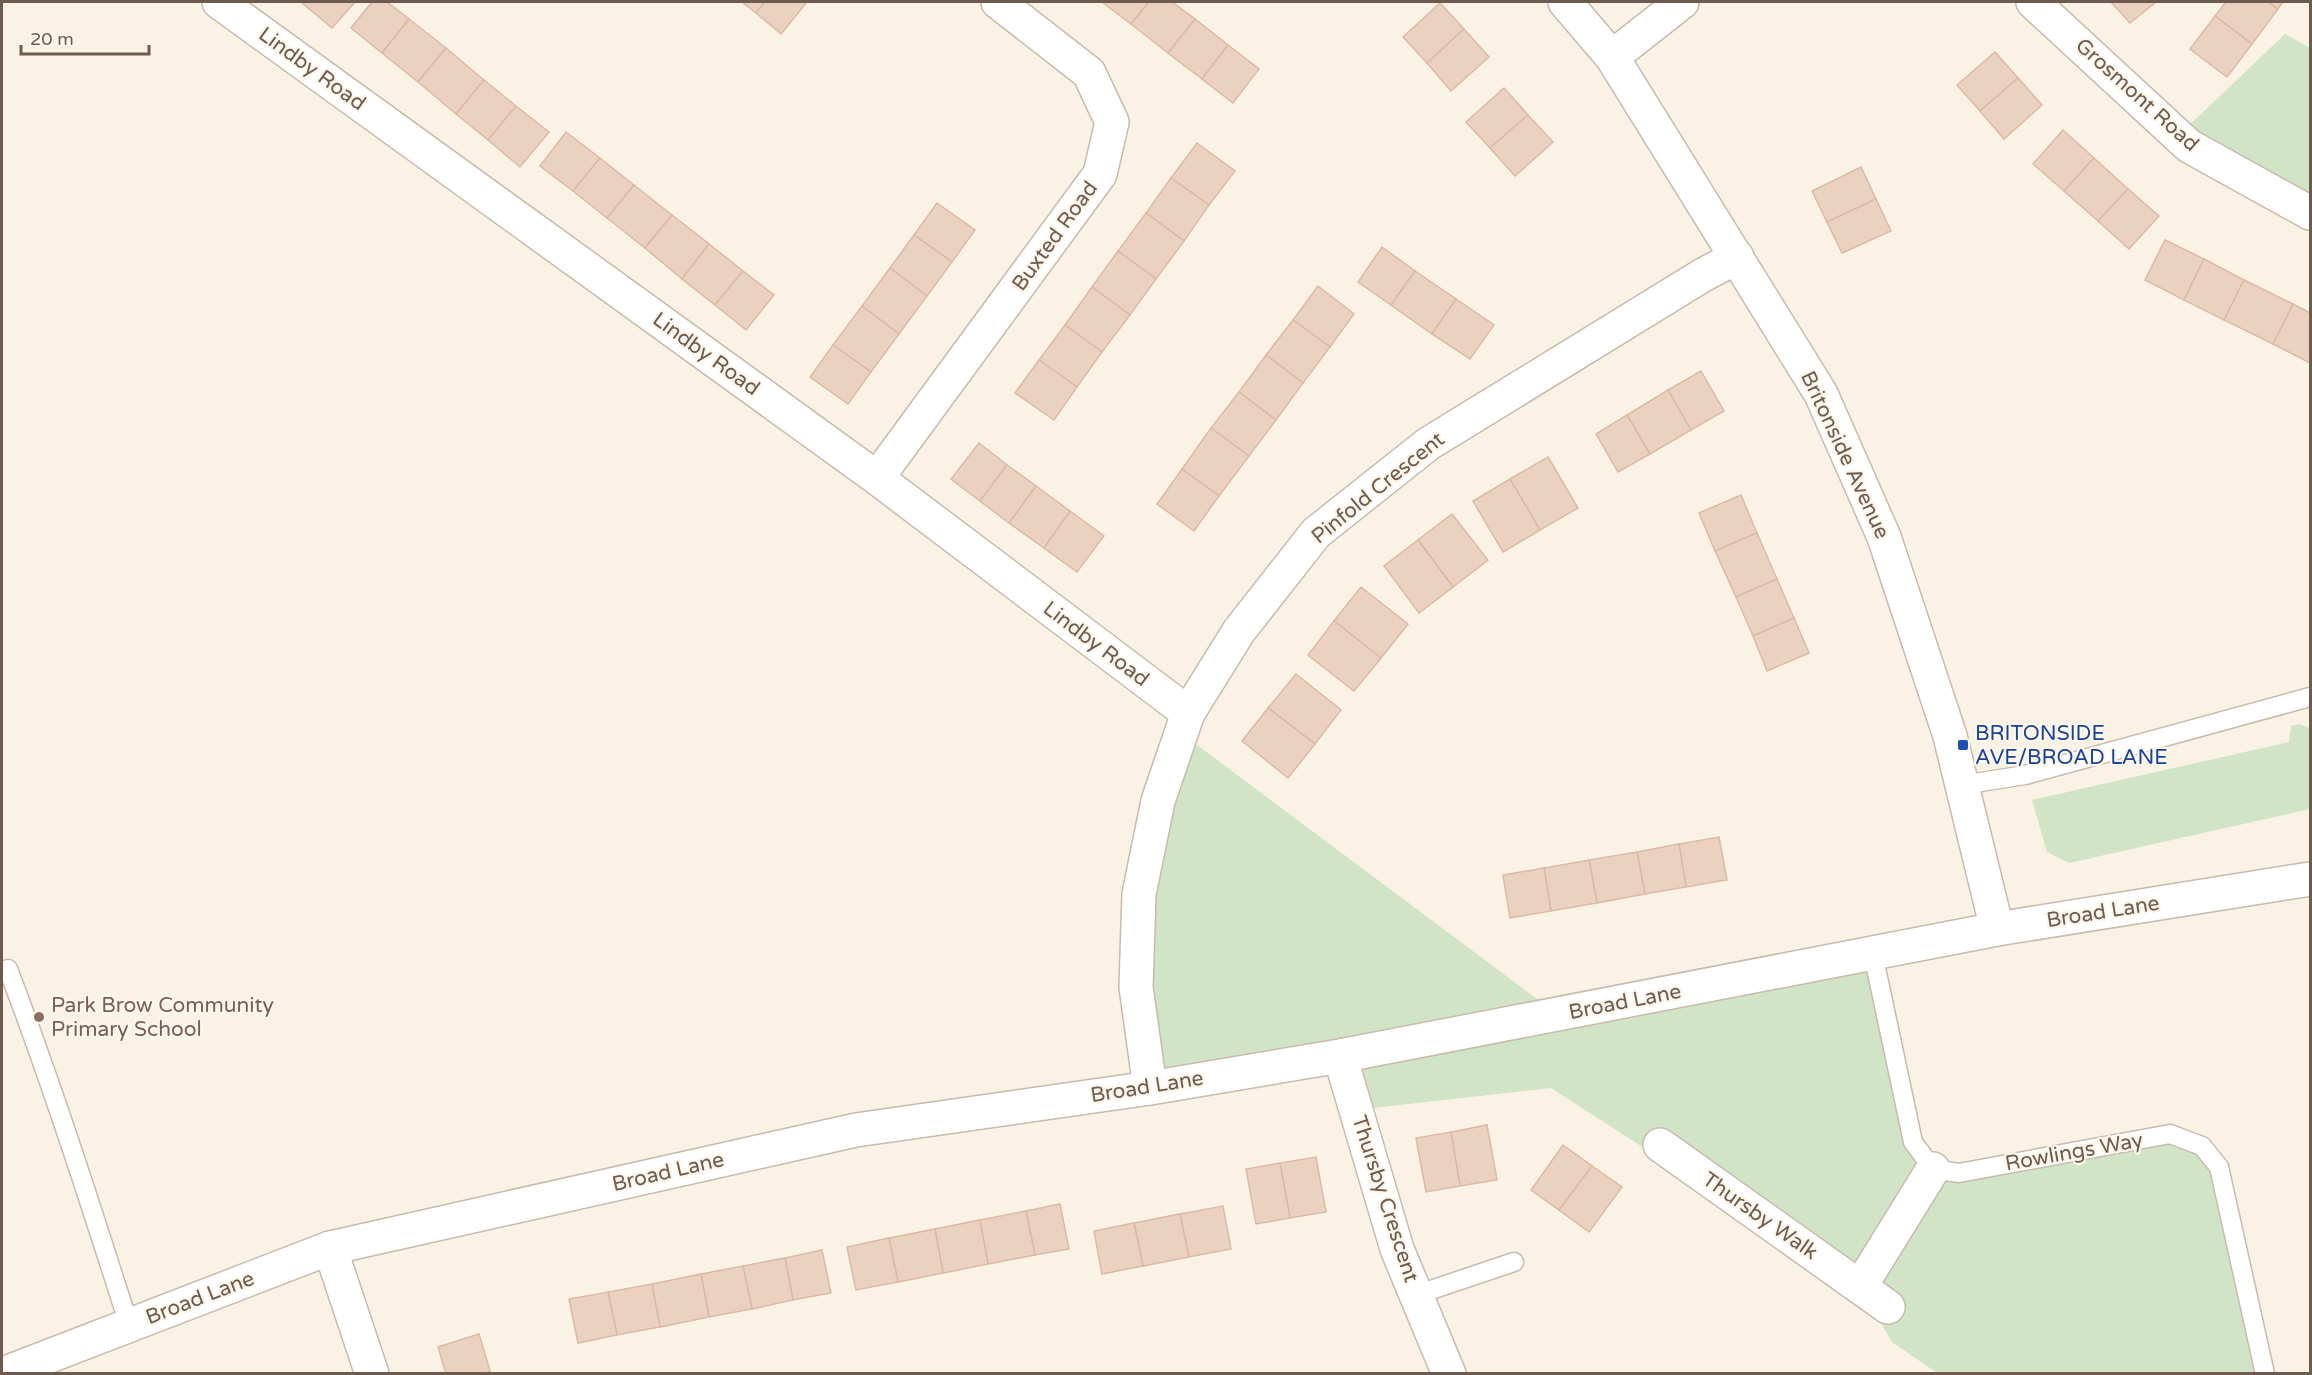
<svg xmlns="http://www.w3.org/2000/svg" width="2312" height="1375" viewBox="0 0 2312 1375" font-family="'Varela Round',sans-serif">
<rect width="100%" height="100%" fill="#f9f2e5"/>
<g fill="#d1e4c6">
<path d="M 2285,34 L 2310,48 L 2310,213 L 2178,136 Z"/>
<path d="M 2299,724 L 2310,728 L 2310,809 L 2069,863 L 2047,852 L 2032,800 L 2289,742 L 2291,726 Z"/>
<path d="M 1181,733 L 1557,1014 L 1873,954 L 1910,1129 L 1933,1169 L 2170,1134 L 2219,1167 L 2262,1373 L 1937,1373 L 1892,1342 L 1860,1287 L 1551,1088 L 1355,1110 L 1340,1056 L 1150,1088 L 1139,894 Z"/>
</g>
<g fill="#ebd2c0" stroke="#dbbaa3" stroke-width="1.5">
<path d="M 301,2 L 355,2 L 332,28 Z"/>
<path d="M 372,2 L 387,2 L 409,19 L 382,53 L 351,28 Z"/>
<path d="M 742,2 L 765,2 L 756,13 Z"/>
<path d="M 765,2 L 807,2 L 781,34 L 756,13 Z"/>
<path d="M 1102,2 L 1149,2 L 1131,24 Z"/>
<path d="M 1149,2 L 1172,2 L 1195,19 L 1168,53 L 1131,24 Z"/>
<path d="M 2111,2 L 2156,2 L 2130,23 Z"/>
<path d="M 2226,2 L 2268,2 L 2278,9 L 2252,44 L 2215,16 Z"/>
<path d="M 2268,2 L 2283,2 L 2278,9 Z"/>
<path d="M 1440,3 L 1464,29 L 1427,63 L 1403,37 Z"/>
<path d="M 2215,16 L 2252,44 L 2227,77 L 2190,49 Z"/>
<path d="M 409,19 L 446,48 L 418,82 L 382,53 Z"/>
<path d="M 1195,19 L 1228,45 L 1202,79 L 1168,53 Z"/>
<path d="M 1464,29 L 1489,57 L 1451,91 L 1427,63 Z"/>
<path d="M 1228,45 L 1259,69 L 1233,103 L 1202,79 Z"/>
<path d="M 446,48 L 484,80 L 456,114 L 418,82 Z"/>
<path d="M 1995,52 L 2018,78 L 1980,111 L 1957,85 Z"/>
<path d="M 2018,78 L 2042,105 L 2004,139 L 1980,111 Z"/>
<path d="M 484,80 L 516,106 L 488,140 L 456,114 Z"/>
<path d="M 1504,88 L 1528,115 L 1490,148 L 1466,122 Z"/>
<path d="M 516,106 L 549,132 L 520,167 L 488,140 Z"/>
<path d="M 1528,115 L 1553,142 L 1515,176 L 1490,148 Z"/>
<path d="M 2063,130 L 2094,158 L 2064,191 L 2033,164 Z"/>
<path d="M 566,132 L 600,158 L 573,191 L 540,166 Z"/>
<path d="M 1197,143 L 1235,171 L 1209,205 L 1171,178 Z"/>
<path d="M 600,158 L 634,185 L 607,218 L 573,191 Z"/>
<path d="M 2094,158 L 2128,189 L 2098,221 L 2064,191 Z"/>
<path d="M 1861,167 L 1876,199 L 1827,222 L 1812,191 Z"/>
<path d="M 1171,178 L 1209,205 L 1184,241 L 1146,213 Z"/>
<path d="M 634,185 L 672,215 L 645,248 L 607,218 Z"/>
<path d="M 2128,189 L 2159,216 L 2129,249 L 2098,221 Z"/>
<path d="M 1876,199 L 1891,231 L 1842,253 L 1827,222 Z"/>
<path d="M 937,203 L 975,230 L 952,262 L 914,235 Z"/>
<path d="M 1146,213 L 1184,241 L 1156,279 L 1118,251 Z"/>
<path d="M 672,215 L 709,244 L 682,279 L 645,248 Z"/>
<path d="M 914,235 L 952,262 L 927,296 L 890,268 Z"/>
<path d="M 2165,240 L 2204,259 L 2184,300 L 2145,280 Z"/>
<path d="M 709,244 L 743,271 L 715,305 L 682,279 Z"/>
<path d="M 1382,247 L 1415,271 L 1391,305 L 1358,282 Z"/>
<path d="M 1118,251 L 1156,279 L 1130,315 L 1092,287 Z"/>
<path d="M 2204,259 L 2244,280 L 2224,320 L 2184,300 Z"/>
<path d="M 890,268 L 927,296 L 899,334 L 862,306 Z"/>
<path d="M 743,271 L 774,295 L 746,330 L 715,305 Z"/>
<path d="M 1415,271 L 1456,299 L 1432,334 L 1391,305 Z"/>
<path d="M 2244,280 L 2293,304 L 2273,344 L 2224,320 Z"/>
<path d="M 1318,286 L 1354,314 L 1330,347 L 1293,320 Z"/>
<path d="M 1092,287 L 1130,315 L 1102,352 L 1065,325 Z"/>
<path d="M 1456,299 L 1494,325 L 1470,359 L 1432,334 Z"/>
<path d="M 2293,304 L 2310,313 L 2310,363 L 2273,344 Z"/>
<path d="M 862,306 L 899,334 L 871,372 L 833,345 Z"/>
<path d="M 1293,320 L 1330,347 L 1303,383 L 1266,355 Z"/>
<path d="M 1065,325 L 1102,352 L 1077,387 L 1039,360 Z"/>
<path d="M 833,345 L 871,372 L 848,404 L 810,377 Z"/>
<path d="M 1266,355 L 1303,383 L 1276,420 L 1239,392 Z"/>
<path d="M 1039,360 L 1077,387 L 1054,420 L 1015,393 Z"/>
<path d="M 1701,371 L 1724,411 L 1691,430 L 1668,390 Z"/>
<path d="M 1668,390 L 1691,430 L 1650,454 L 1627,415 Z"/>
<path d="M 1239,392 L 1276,420 L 1249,456 L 1211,428 Z"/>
<path d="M 1627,415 L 1650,454 L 1618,472 L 1596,434 Z"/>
<path d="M 1211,428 L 1249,456 L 1219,496 L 1182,469 Z"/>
<path d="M 979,443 L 1007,465 L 980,501 L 951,479 Z"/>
<path d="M 1548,457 L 1578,508 L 1540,530 L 1510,479 Z"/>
<path d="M 1007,465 L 1036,486 L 1009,523 L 980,501 Z"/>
<path d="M 1182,469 L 1219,496 L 1194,531 L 1157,504 Z"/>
<path d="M 1510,479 L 1540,530 L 1503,552 L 1473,501 Z"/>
<path d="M 1036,486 L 1070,511 L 1044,548 L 1009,523 Z"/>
<path d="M 1741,495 L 1757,533 L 1715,551 L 1699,513 Z"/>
<path d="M 1070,511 L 1104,536 L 1077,572 L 1044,548 Z"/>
<path d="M 1452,514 L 1488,560 L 1453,587 L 1418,540 Z"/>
<path d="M 1757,533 L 1777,579 L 1736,597 L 1715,551 Z"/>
<path d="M 1418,540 L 1453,587 L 1419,613 L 1384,566 Z"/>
<path d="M 1777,579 L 1794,618 L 1753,636 L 1736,597 Z"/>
<path d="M 1361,587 L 1408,624 L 1381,658 L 1334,621 Z"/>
<path d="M 1794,618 L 1809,653 L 1767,671 L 1753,636 Z"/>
<path d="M 1334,621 L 1381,658 L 1354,691 L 1308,655 Z"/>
<path d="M 1296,674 L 1341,710 L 1315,744 L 1268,708 Z"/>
<path d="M 1268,708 L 1315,744 L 1288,778 L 1242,741 Z"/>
<path d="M 1719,837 L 1727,880 L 1686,887 L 1679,844 Z"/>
<path d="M 1679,844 L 1686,887 L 1645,894 L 1637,852 Z"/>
<path d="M 1637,852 L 1645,894 L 1597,903 L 1589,860 Z"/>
<path d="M 1589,860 L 1597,903 L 1551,911 L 1544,868 Z"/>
<path d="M 1544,868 L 1551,911 L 1510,918 L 1503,875 Z"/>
<path d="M 1487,1125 L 1497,1180 L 1460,1186 L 1451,1132 Z"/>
<path d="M 1451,1132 L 1460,1186 L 1426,1192 L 1416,1138 Z"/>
<path d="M 1563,1145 L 1592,1166 L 1559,1210 L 1531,1190 Z"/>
<path d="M 1316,1157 L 1326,1212 L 1290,1218 L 1280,1163 Z"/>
<path d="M 1280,1163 L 1290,1218 L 1256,1224 L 1246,1169 Z"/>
<path d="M 1592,1166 L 1622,1187 L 1589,1232 L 1559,1210 Z"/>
<path d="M 1060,1204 L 1069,1249 L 1035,1255 L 1026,1211 Z"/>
<path d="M 1223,1206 L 1231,1249 L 1189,1257 L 1180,1214 Z"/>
<path d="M 1026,1211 L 1035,1255 L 988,1264 L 980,1220 Z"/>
<path d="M 1180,1214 L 1189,1257 L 1143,1266 L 1134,1223 Z"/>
<path d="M 980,1220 L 988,1264 L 943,1273 L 935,1229 Z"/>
<path d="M 1134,1223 L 1143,1266 L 1102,1274 L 1094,1231 Z"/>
<path d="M 935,1229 L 943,1273 L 898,1282 L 889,1238 Z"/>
<path d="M 889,1238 L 898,1282 L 856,1290 L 847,1247 Z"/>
<path d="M 822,1250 L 831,1293 L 793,1300 L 785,1258 Z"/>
<path d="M 785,1258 L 793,1300 L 752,1309 L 743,1266 Z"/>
<path d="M 743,1266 L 752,1309 L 709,1317 L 701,1274 Z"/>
<path d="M 701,1274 L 709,1317 L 660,1327 L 652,1284 Z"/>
<path d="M 652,1284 L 660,1327 L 617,1335 L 608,1292 Z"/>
<path d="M 608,1292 L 617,1335 L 578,1343 L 569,1299 Z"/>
<path d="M 479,1334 L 490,1371 L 483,1374 L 446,1374 L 438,1347 Z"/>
</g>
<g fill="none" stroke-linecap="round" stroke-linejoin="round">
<g stroke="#c8baad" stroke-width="21">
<g id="service">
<path d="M 1962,785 L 2025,775 L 2310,697"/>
<path d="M 1873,954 L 1913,1142 L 1933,1169 L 1959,1173 L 2170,1134 L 2202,1146 L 2219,1167 L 2265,1374"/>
<path d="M 8,969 C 53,1087 91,1206 129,1325"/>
<path d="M 1416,1295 L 1514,1262"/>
</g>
</g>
<g stroke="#c8baad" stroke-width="36">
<g id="minor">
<path d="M 219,2 L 877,478 L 1188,713"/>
<path d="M 1565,2 L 1612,57 L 1821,394 L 1884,537 L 1950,736 L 1997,929"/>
<path d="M 2033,2 L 2189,146 L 2310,213"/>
<path d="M 1612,57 L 1682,2"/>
<path d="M 877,478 L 1100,174 L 1112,122 L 1089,73 L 998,2"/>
<path d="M 1340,1056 L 1397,1249 L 1449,1374"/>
<path d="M 1150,1088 L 1136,987 L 1139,894 L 1158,801 L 1188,713 L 1239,631 L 1316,533 L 1428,444 L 1703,275 L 1737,257"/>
<path d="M 1660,1145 L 1888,1307"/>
<path d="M 330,1248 L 372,1374"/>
<path d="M 1860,1287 L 1933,1169"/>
<path d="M 3,1374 L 330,1248 L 856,1130 L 1150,1088 L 1340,1056 L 1997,929 L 2310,879"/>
</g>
</g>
<use href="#service" stroke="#fff" stroke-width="18"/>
<use href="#minor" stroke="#fff" stroke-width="33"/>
</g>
<rect fill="#1a4fb4" stroke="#fcf6eb" stroke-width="2" x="1957" y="739" width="12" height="12" rx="3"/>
<circle fill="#8d6e63" stroke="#fcf6eb" stroke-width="2" cx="39" cy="1017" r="6"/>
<g text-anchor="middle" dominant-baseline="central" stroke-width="4.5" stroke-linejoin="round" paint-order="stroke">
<g font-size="21" fill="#6e5a4e" stroke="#fcf6eb">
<text transform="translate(312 69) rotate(36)">Lindby Road</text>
<text transform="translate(2137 95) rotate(42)">Grosmont Road</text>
<text transform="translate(1055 236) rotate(-54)">Buxted Road</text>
<text transform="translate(706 354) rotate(36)">Lindby Road</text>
<text transform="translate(1845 455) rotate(65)">Britonside Avenue</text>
<text transform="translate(1378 488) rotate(-39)">Pinfold Crescent</text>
<text transform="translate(1096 644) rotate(37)">Lindby Road</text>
<text transform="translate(2103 912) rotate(-9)">Broad Lane</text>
<text transform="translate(1625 1002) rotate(-11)">Broad Lane</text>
<text transform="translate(1147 1087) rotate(-9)">Broad Lane</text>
<text transform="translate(2074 1152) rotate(-10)">Rowlings Way</text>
<text transform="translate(668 1172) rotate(-13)">Broad Lane</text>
<text transform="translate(1385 1199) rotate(72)">Thursby Crescent</text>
<text transform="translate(1760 1216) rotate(35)">Thursby Walk</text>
<text transform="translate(200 1298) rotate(-21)">Broad Lane</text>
</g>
<g font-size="21" fill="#164399" stroke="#fcf6eb" text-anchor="start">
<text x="1975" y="733">BRITONSIDE<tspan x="1975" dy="24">AVE/BROAD LANE</tspan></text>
</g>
<g font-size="21" fill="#785e54" stroke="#fcf6eb" text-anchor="start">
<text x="51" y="1005">Park Brow Community<tspan x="51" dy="24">Primary School</tspan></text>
</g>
</g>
<rect width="2312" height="1375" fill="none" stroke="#6e5a4e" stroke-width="6"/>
<path d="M21 45v9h128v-9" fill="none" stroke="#6e5a4e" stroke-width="3"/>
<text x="30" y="45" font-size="18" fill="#6e5a4e" stroke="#fcf6eb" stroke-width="4.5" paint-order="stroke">20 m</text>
</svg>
